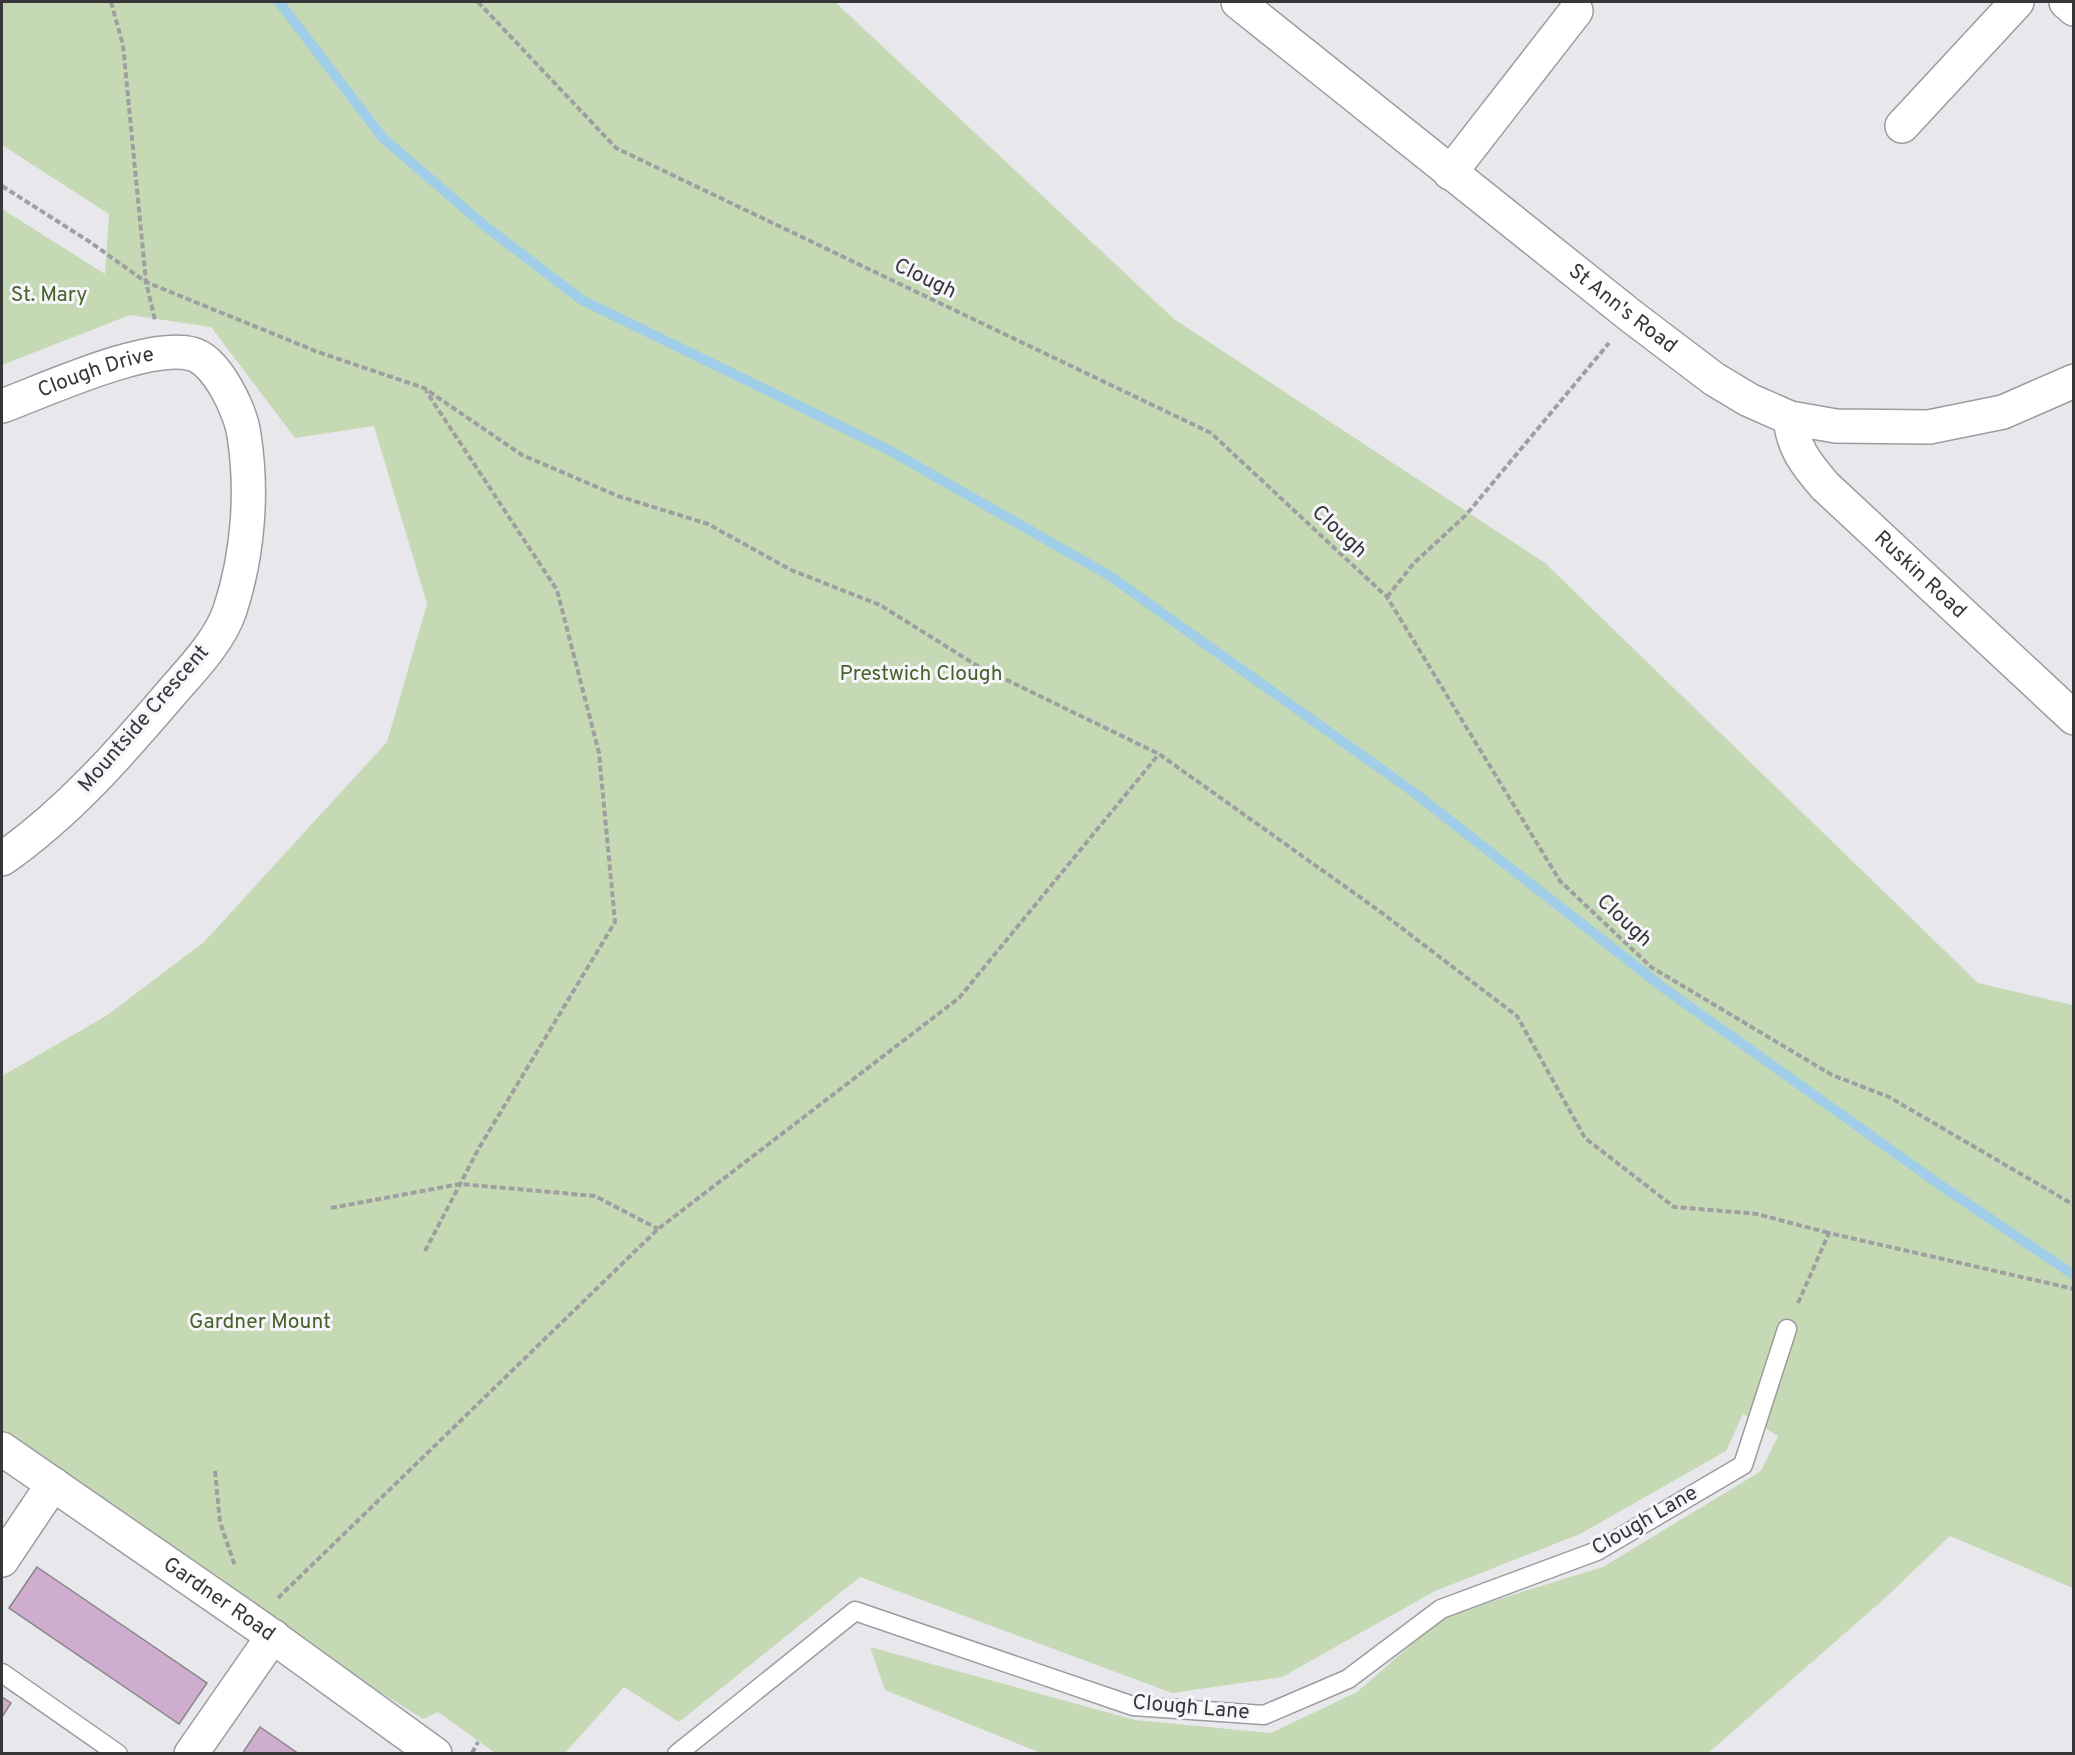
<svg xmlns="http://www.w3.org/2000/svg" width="2075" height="1755" viewBox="0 0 2075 1755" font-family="Overpass,sans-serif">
<rect width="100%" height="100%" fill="#e8e8ec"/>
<path fill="#c5d9b4" d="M 2,2 L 835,2 L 1174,319 L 1545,563 L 1978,983 L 2073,1005 L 2073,1588 L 1950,1536 L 1884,1599 L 1707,1754 L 1041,1753 L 885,1690 L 870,1647 L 1135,1720 L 1271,1733 L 1357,1692 L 1444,1616 L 1603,1567 L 1761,1471 L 1778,1436 L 1743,1414 L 1726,1451 L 1580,1534 L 1435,1591 L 1282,1677 L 1172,1693 L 860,1577 L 679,1722 L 624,1687 L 565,1753 L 495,1753 L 438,1712 L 423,1719 L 270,1622 L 2,1432 L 2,1076 L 106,1016 L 204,942 L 387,742 L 427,604 L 374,426 L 295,438 L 211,327 L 130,315 L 2,365 L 2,209 L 105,274 L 109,214 L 2,145 Z"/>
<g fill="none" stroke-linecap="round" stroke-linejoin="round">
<path stroke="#a0cee8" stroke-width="10" d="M 279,2 L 383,138 L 485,226 L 582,300 L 887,449 L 1110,576 L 1412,791 L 1665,989 L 1943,1187 L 2074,1275"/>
</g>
<g fill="#cfadcf" stroke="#878487" stroke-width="1.5">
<path d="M 37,1567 L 207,1683 L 179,1724 L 9,1608 Z"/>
<path d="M 2,1697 L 11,1703 L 2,1717 Z"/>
<path d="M 260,1727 L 299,1754 L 242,1754 Z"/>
</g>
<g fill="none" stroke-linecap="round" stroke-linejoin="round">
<g stroke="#9c9ca0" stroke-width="21">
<g id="lane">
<path d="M 2,1673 L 118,1754"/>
<path d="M 677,1754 L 855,1611 L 1133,1706 L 1264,1715 L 1348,1679 L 1441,1609 L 1597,1551 L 1743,1465 L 1787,1329"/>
</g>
</g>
<g stroke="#9c9ca0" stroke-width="36">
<g id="street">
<path id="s1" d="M 1238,2 L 1631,316 L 1714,379 L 1749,400 L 1790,418 L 1836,426 L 1929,427 L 2003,412 L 2074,381"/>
<path d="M 2066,2 L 2074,9"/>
<path d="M 1902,126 L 2017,2"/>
<path d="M 1450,173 L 1576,11"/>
<path id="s2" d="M 2,406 C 46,390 149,342 192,354 C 217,360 241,412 244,435 C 253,492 248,555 230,610 C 220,640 194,667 173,691 C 121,752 68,813 2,859"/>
<path id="s3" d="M 1790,418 C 1793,448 1806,464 1825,486 L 2074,718"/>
<path id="s4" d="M 2,1449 L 258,1626 L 435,1754"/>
<path d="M 2,1560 L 53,1484"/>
<path d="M 191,1754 L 273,1636"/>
</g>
</g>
<g stroke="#9f9fa2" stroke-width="4" stroke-dasharray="6 3" stroke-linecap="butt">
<path d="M 111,2 L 123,45 L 146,282 L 155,320"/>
<path d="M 478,2 L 616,148 L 1211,433 L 1387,597 L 1560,881 L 1651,967 L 1832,1075 L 1889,1097 L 2074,1205"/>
<path d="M 2,186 L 90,242 L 146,282 L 318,352 L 424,388 L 522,455 L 618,496 L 708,524 L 791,570 L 880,605 L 976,665 L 1159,754 L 1378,910 L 1517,1016 L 1585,1138 L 1674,1207 L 1757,1214 L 1829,1233"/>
<path d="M 1387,597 L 1414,563 L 1466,515 L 1609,343"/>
<path d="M 331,1208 L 460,1184 L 595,1196 L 658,1229"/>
<path d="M 425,1251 L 479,1148 L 615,922 L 599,753 L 557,590 L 426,391"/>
<path d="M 1798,1303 L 1829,1233 L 2074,1289"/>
<path d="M 215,1471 L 220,1522 L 235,1566"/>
<path d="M 278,1598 L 658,1229 L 959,998 L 1159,754"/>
<path d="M 472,1753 L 478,1742"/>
</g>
<use href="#lane" stroke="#fff" stroke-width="18"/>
<use href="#street" stroke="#fff" stroke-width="33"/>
</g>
<g text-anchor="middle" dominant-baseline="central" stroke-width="6" stroke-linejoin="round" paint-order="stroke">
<g font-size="21" fill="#373739" stroke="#f5f5fa">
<text transform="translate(925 279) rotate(26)">Clough</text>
<text stroke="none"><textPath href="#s1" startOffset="492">St Ann's Road</textPath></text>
<text stroke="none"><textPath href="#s2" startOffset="100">Clough Drive</textPath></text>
<text transform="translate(1339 532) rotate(43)">Clough</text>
<text stroke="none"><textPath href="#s3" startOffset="208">Ruskin Road</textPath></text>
<text transform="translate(144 719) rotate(-49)">Mountside Crescent</text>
<text transform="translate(1624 921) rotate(43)">Clough</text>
<text transform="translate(1645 1521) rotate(-30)">Clough Lane</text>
<text stroke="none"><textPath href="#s4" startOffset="264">Gardner Road</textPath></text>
<text transform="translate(1191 1708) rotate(5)">Clough Lane</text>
</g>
<g font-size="21" fill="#466228" stroke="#f5f5fa">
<text x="49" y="295">St. Mary</text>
<text x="921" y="674">Prestwich Clough</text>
<text x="260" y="1322">Gardner Mount</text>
</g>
</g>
<rect width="2075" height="1755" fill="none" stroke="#373739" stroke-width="6"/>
</svg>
